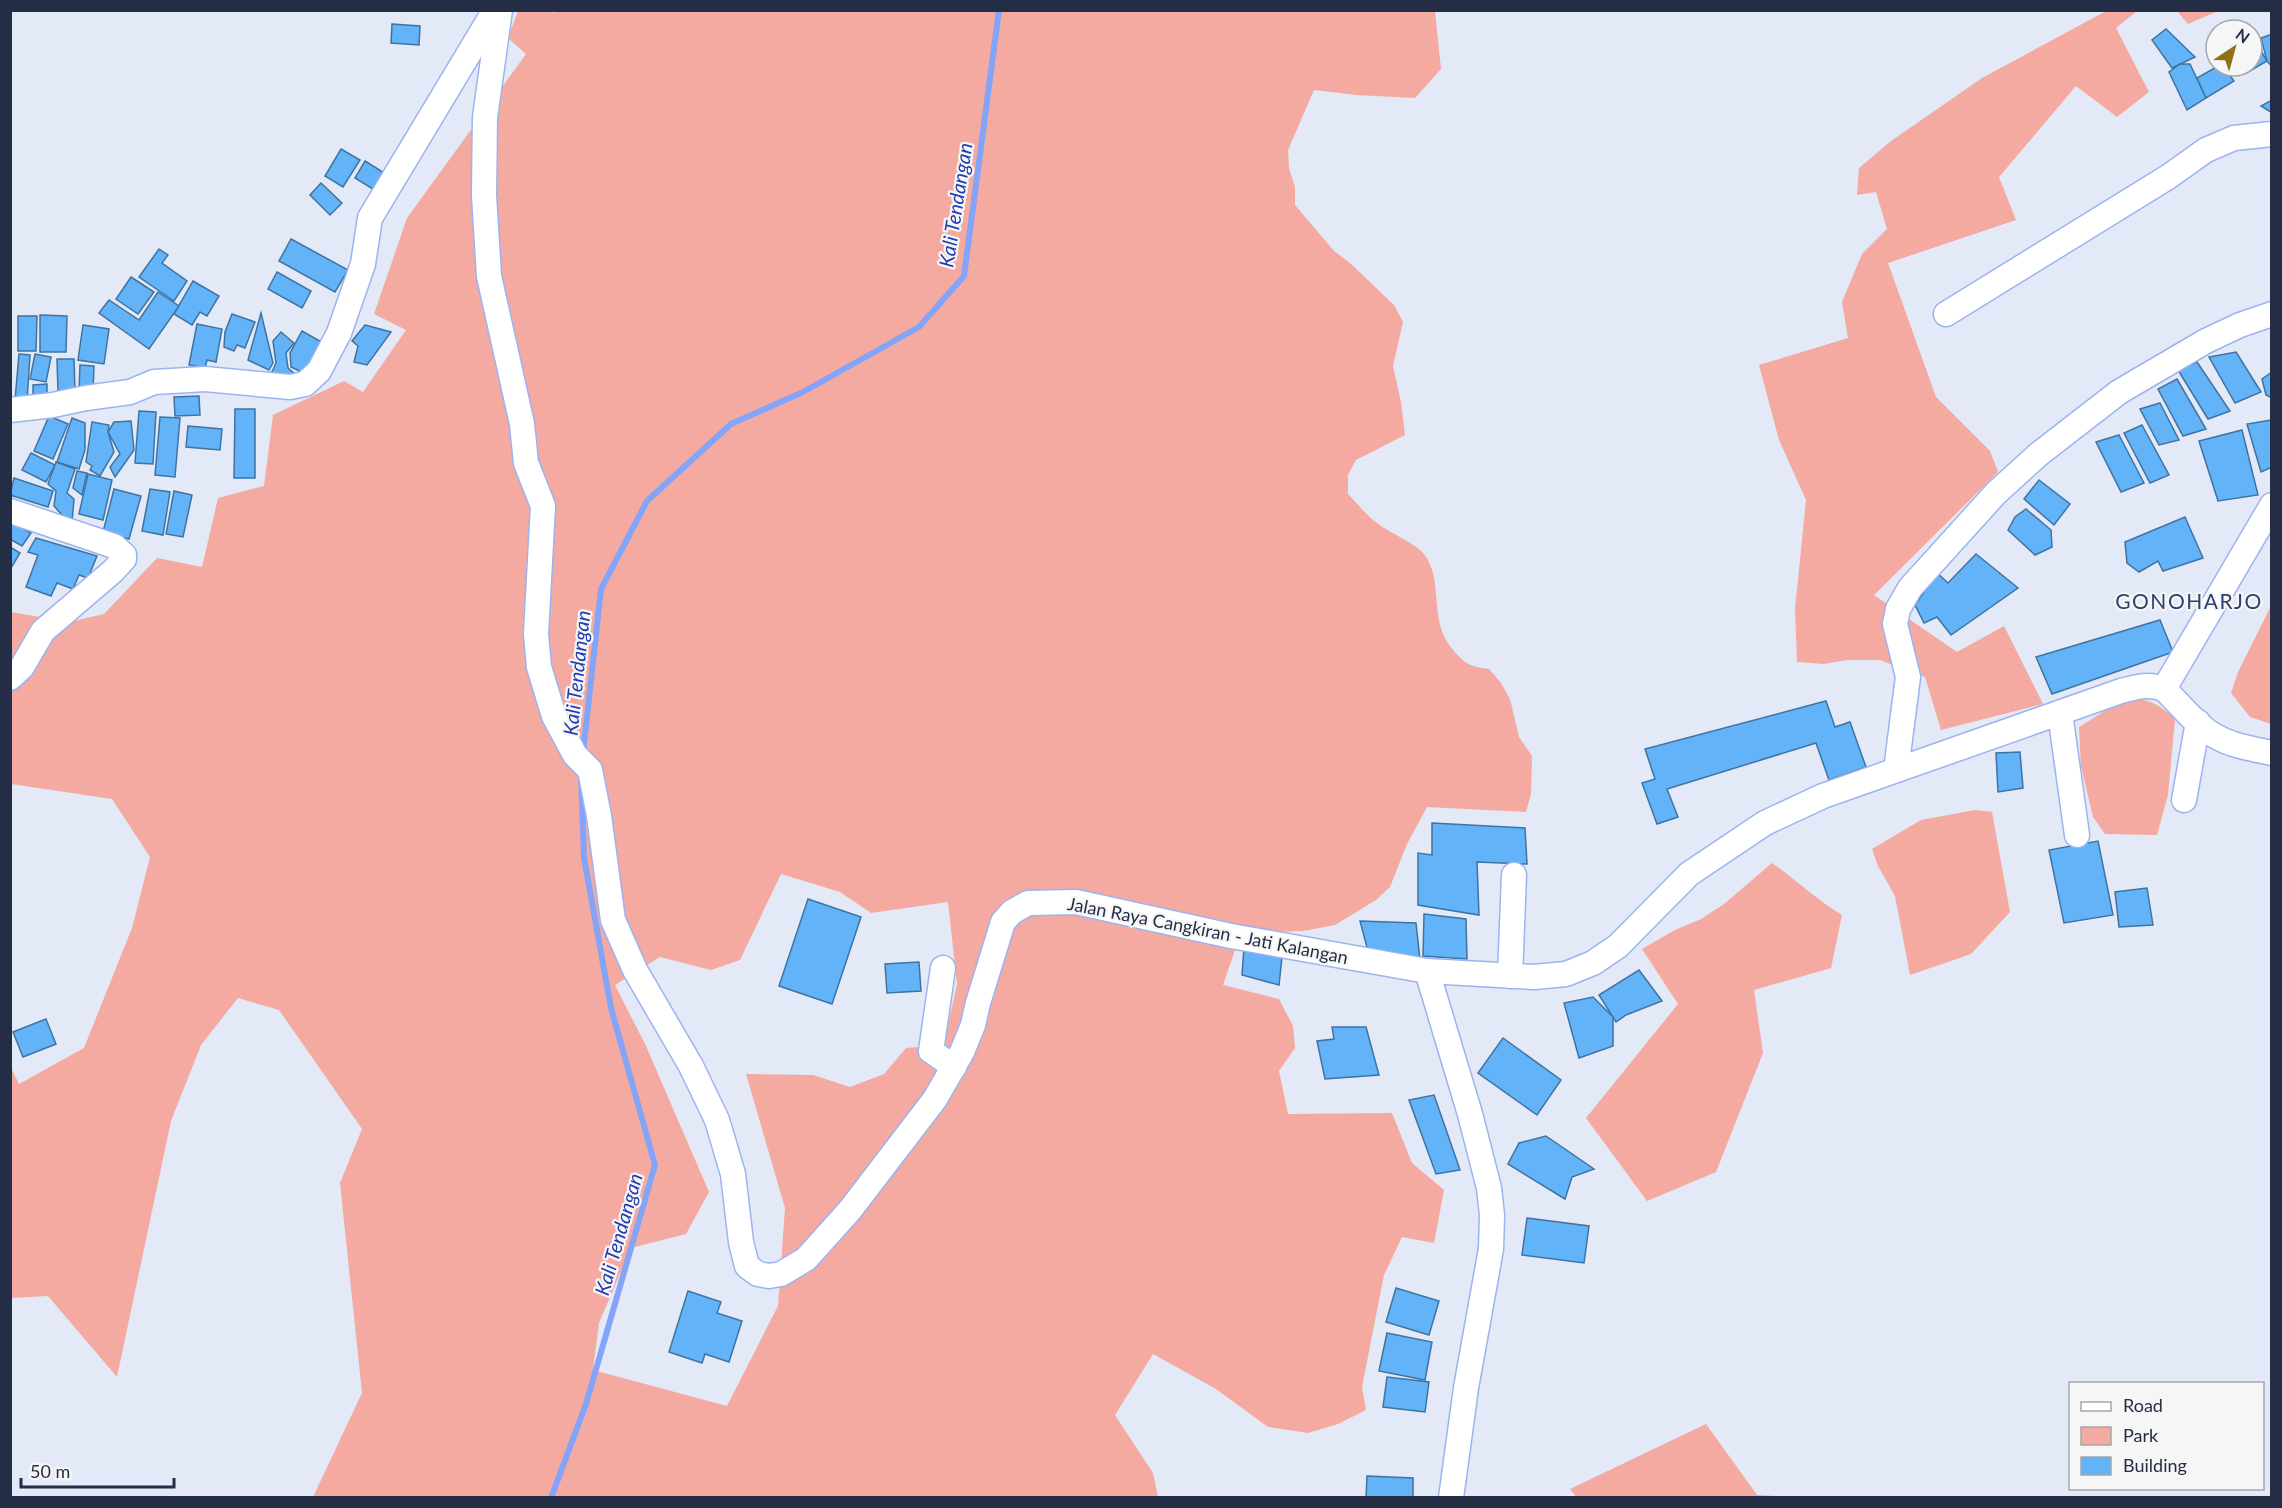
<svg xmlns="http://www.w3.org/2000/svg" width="2282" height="1508" viewBox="0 0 2282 1508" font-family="Lato,sans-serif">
<rect width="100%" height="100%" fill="#e3e9f6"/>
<g fill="#f4aaa0" fill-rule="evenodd">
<path d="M 556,10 L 1435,11 L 1441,69 L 1415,98 L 1356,95 L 1314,90 L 1288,150 L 1289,168 L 1295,187 L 1295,205 L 1334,251 L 1351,264 L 1394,305 L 1403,322 L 1393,366 L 1401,402 L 1405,435 L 1356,460 L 1348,475 L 1348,494 C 1357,503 1366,515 1377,523 C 1388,532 1415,543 1423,553 C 1446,581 1426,620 1454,651 C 1466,665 1472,667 1489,669 L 1501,683 L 1510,699 L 1519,737 L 1532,756 L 1531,794 L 1526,812 L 1427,807 L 1407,844 L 1390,887 L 1376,900 L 1335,925 L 1303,931 L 1274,932 L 1242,930 L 1223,985 L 1279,999 L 1293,1026 L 1295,1048 L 1279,1071 L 1288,1114 L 1392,1113 L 1412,1163 L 1444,1190 L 1434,1243 L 1402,1237 L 1384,1275 L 1362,1387 L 1366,1410 L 1338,1424 L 1308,1433 L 1268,1427 L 1216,1389 L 1153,1354 L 1115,1415 L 1153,1473 L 1158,1497 L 313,1497 L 362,1393 L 340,1183 L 362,1129 L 279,1010 L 238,998 L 201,1045 L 171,1121 L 117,1377 L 48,1296 L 11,1298 L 10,1066 L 19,1084 L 84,1048 L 132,928 L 150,857 L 112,799 L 11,784 L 11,612 L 69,622 L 104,614 L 157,558 L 202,567 L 218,498 L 264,486 L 273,415 L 344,381 L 363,392 L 406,330 L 374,314 L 407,218 L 526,54 L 508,38 L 518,11 L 549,11 L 555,13 ZM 781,874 L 840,892 L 871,913 L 948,902 L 957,984 L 948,1025 L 931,1046 L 906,1048 L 884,1074 L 850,1087 L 813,1075 L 746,1074 L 785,1208 L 778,1306 L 727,1406 L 593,1370 L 599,1323 L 631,1248 L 686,1234 L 709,1192 L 646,1046 L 615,985 L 660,957 L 711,970 L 740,960 Z"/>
<path d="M 2106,11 L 2137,11 L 2116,28 L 2149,92 L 2117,117 L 2076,86 L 1999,177 L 2016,220 L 1888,263 L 1936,397 L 1990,451 L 1998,472 L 1874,595 L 1957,652 L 2004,626 L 2043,704 L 1941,730 L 1925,677 L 1880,660 L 1847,660 L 1824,664 L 1797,662 L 1795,609 L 1806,500 L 1779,440 L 1759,365 L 1848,338 L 1842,302 L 1862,254 L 1887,229 L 1876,192 L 1857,195 L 1859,168 L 1891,141 L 1982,78 Z"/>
<path d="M 2177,11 L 2218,11 L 2188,24 Z"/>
<path d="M 2271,606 L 2271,724 L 2250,717 L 2231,693 L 2238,672 Z"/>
<path d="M 2139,699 C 2155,702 2163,708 2175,719 L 2168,795 L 2157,835 L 2105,834 L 2093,817 L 2081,766 L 2079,727 L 2116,704 Z"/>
<path d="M 1975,810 L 1992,812 L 2010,912 L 1971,954 L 1910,975 L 1895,896 L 1878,866 L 1872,849 L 1921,820 Z"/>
<path d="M 1772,863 C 1796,880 1817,900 1842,915 L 1831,968 L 1754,990 L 1763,1053 L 1716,1172 L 1647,1201 L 1586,1118 L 1678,1004 L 1642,949 L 1675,930 L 1701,919 L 1724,904 Z"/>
<path d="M 1706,1424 L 1757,1495 L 1794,1497 L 1577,1498 L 1570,1489 Z"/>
</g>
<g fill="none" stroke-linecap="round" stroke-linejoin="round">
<g stroke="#83a4f9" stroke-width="6">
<path d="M 583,753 L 601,589 L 647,501 L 731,424 L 803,392 L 919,327 L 964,276 L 999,10"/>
<path d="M 551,1498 L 586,1404 L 655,1165 L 611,1008 L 584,858 L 581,776"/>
</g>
</g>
<g fill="#63b3f9" stroke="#3f73a1" stroke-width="1.5">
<path d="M 392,24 L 420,26 L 419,45 L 391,43 Z"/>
<path d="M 2166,29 L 2195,57 L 2172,68 L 2152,40 Z"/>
<path d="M 2272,34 L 2272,67 L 2267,61 L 2261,38 Z"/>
<path d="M 2252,36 L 2267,61 L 2250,71 L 2247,66 L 2252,66 Z"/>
<path d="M 2180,64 L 2190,64 L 2206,98 L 2187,110 L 2169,72 Z"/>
<path d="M 2218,66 L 2223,66 L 2234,81 L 2206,98 L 2197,78 Z"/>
<path d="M 2272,100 L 2272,113 L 2261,106 Z"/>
<path d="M 341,149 L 360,160 L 343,187 L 325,176 Z"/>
<path d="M 365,161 L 386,174 L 376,191 L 355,178 Z"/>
<path d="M 321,183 L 342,203 L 330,215 L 310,195 Z"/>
<path d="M 291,239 L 348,270 L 335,292 L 279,261 Z"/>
<path d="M 159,249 L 168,255 L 162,263 L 187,281 L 174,301 L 139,277 Z"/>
<path d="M 277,272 L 311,291 L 302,308 L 268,289 Z"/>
<path d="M 131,277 L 154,292 L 138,314 L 116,299 Z"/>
<path d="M 193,281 L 219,296 L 207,316 L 200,312 L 192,325 L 174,314 Z"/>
<path d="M 158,292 L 179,306 L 149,349 L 99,313 L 109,300 L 139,320 Z"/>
<path d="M 261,313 L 273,363 L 269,370 L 248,360 Z"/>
<path d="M 232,314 L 255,322 L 245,348 L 237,345 L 234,351 L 224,347 L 225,332 Z"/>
<path d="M 40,315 L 67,316 L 66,352 L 40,352 Z"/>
<path d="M 18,316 L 37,316 L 36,351 L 18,351 Z"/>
<path d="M 197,324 L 222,329 L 216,362 L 207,360 L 205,368 L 189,365 Z"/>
<path d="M 83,325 L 109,329 L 104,364 L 78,360 Z"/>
<path d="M 365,325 L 391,332 L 367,365 L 354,362 L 358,346 L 352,341 Z"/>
<path d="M 302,331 L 325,344 L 308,375 L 291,367 L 290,353 Z"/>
<path d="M 281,332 L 294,343 L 286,353 L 288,368 L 295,374 L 283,378 L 271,374 L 276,363 L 273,341 Z"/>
<path d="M 2236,352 L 2261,392 L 2235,403 L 2209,357 Z"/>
<path d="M 19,354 L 30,355 L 27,401 L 15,400 Z"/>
<path d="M 35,354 L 51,357 L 46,382 L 30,379 Z"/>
<path d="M 57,359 L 74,359 L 75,391 L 58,392 Z"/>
<path d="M 2197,362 L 2230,411 L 2208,419 L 2178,370 Z"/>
<path d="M 80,365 L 94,366 L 93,392 L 79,391 Z"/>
<path d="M 2272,372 L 2272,398 L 2266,395 L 2262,379 Z"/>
<path d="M 2177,379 L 2206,429 L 2183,436 L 2158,389 Z"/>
<path d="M 47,384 L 47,400 L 33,400 L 33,385 Z"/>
<path d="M 199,396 L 200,415 L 175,416 L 174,397 Z"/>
<path d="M 2160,403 L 2179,440 L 2159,445 L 2140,409 Z"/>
<path d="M 235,409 L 255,409 L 255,478 L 234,478 Z"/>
<path d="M 139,411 L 156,412 L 153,464 L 135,463 Z"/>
<path d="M 49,416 L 68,424 L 53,459 L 34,451 Z"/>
<path d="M 160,417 L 180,418 L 175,477 L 155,475 Z"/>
<path d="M 72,418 L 85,423 L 85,450 L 79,469 L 57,462 Z"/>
<path d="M 2272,420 L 2272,467 L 2261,472 L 2247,424 Z"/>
<path d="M 131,421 L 134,450 L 115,477 L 110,467 L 120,454 L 108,432 L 114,422 Z"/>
<path d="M 92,422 L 109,425 L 108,432 L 114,452 L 100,476 L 90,470 L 92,466 L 86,462 Z"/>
<path d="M 2142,425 L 2169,475 L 2150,483 L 2124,433 Z"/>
<path d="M 188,426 L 222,429 L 220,450 L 186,447 Z"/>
<path d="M 2242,430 L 2258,495 L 2218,501 L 2199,441 Z"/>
<path d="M 2119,435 L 2144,483 L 2121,492 L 2096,442 Z"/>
<path d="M 31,453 L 55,465 L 46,482 L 22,470 Z"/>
<path d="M 56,462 L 75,469 L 67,493 L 74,499 L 72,522 L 63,523 L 62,515 L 54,506 L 56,491 L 48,484 Z"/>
<path d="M 77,471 L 87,473 L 82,495 L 73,488 Z"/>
<path d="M 88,474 L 112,480 L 103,520 L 79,514 Z"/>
<path d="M 14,478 L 53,491 L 48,507 L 10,495 Z"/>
<path d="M 2039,480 L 2070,504 L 2054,525 L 2024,499 Z"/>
<path d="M 114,489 L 141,496 L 129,539 L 103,532 Z"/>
<path d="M 150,489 L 170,492 L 163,535 L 142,531 Z"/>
<path d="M 174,491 L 192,495 L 183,537 L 166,534 Z"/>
<path d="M 2026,509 L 2051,530 L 2052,547 L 2035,555 L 2008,530 L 2015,517 Z"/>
<path d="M 2185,517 L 2203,558 L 2163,571 L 2158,561 L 2139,572 L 2127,563 L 2125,542 Z"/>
<path d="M 10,518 L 27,521 L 22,528 L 31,533 L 22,546 L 10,539 Z"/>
<path d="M 36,538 L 97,556 L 88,578 L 79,575 L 73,589 L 57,583 L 51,596 L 26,587 L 38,555 L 28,552 Z"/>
<path d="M 10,547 L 20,553 L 11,568 L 10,568 Z"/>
<path d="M 1976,554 L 2018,588 L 1951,635 L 1937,617 L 1924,623 L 1915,605 L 1937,573 L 1948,583 Z"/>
<path d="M 2160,620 L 2173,652 L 2052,694 L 2036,657 Z"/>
<path d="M 1826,701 L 1835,727 L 1850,722 L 1866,767 L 1829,780 L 1816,743 L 1667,789 L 1678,817 L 1657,824 L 1642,783 L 1655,779 L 1645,749 Z"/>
<path d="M 2020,752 L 2023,788 L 1998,792 L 1996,753 Z"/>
<path d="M 1432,823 L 1525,828 L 1527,864 L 1477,862 L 1479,915 L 1418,905 L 1418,853 L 1432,855 Z"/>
<path d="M 2098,841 L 2113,915 L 2064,923 L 2049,850 Z"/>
<path d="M 2147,888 L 2153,925 L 2119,927 L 2115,892 Z"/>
<path d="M 808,899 L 861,917 L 832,1004 L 779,986 Z"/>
<path d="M 1424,914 L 1466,919 L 1467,959 L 1423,956 Z"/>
<path d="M 1360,921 L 1416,923 L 1420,960 L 1369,955 Z"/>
<path d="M 1244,948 L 1282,957 L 1279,985 L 1242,975 Z"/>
<path d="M 919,962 L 921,991 L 887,993 L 885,964 Z"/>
<path d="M 1639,970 L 1662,1001 L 1626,1015 L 1616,1022 L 1599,995 Z"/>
<path d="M 1593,997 L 1613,1017 L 1613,1046 L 1579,1058 L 1564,1003 Z"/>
<path d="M 46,1019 L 56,1044 L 23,1057 L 13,1032 Z"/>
<path d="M 1332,1027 L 1366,1027 L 1379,1075 L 1325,1079 L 1317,1041 L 1334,1039 Z"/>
<path d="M 1503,1038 L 1561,1080 L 1537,1115 L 1478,1073 Z"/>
<path d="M 1434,1095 L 1460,1170 L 1436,1174 L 1409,1100 Z"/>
<path d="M 1546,1136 L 1594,1169 L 1572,1177 L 1565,1199 L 1508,1164 L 1519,1143 Z"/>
<path d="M 1527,1218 L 1589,1226 L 1584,1263 L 1522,1255 Z"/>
<path d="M 1396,1288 L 1439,1301 L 1429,1335 L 1386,1322 Z"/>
<path d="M 688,1291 L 721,1302 L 717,1313 L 742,1321 L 729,1362 L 705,1354 L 702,1363 L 669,1352 Z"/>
<path d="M 1387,1333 L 1432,1342 L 1425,1380 L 1379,1371 Z"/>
<path d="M 1387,1377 L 1429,1382 L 1425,1412 L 1383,1407 Z"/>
<path d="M 1367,1476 L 1413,1478 L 1413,1498 L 1366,1498 Z"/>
</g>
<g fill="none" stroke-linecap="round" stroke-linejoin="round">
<g stroke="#9bb4f1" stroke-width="27">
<g id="minor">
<path d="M 500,10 L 485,117 L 484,195 L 489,276 L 522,424 L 526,463 L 543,506 L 536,634 L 539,667 L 554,716 L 575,755 L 590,770 L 599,816 L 613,920 L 635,970 L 691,1066 L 717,1120 L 733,1174 L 741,1242 L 747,1266 L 758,1274 L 769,1276 L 781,1274 L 806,1259 L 850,1210 L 935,1099 L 962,1052 L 973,1025 L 978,1003 L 1003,922 L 1012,912 L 1028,903 L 1076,902 L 1231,936 L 1427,971 L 1534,977 L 1566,974 L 1593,963 L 1618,946 L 1689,874 L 1765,823 L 1823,796 L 2121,691 C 2136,687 2149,683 2164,689 L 2272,505"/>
<path d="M 1946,314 L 2168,177 L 2206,150 L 2234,138 L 2272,134"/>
<path d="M 10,410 L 53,405 L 86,398 L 130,392 L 154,382 L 205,379 L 290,387 L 305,384 L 319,371 L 339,333 L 363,264 L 370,218 L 495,10"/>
<path d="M 10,511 L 114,546 L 124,555 L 124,559 L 113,571 L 43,631 L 22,667 L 10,678"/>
<path d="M 2164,689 C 2180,704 2197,727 2217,737 C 2233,746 2253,749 2272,753"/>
<path d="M 2060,713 L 2077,835"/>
<path d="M 1896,770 L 1908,677 L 1895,624 L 1898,609 L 1910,588 L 1996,493 L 2039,454 L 2119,392 L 2206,341 L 2240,325 L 2272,314"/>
<path d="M 2184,800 L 2198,722"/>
<path d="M 943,968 L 931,1051 L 954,1067"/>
<path d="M 1427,971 L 1470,1114 L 1489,1188 L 1492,1215 L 1491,1249 L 1466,1388 L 1451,1498"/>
<path d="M 1510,976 L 1514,875"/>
</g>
</g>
<use href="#minor" stroke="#fff" stroke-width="24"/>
</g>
<g text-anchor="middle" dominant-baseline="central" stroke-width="4.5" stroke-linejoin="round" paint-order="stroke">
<g font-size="18" fill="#232d45" stroke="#f6f6f6">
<text transform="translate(1208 930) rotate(11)">Jalan Raya Cangkiran - Jati Kalangan</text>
</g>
<g font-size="20" font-style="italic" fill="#213bb3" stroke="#f6f6f6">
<text transform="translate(955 205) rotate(-81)">Kali Tendangan</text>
<text transform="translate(576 673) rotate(-84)">Kali Tendangan</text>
<text transform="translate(618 1234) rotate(-74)">Kali Tendangan</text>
</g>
<g font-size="21" letter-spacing="1.5" fill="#2e4074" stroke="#f6f6f6">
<text x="2189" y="600">GONOHARJO</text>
</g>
</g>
<rect width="2282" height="1508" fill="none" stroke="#232d45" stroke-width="24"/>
<rect x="2069" y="1382" width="195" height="108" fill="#f6f6f6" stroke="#a2a6af" stroke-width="1.5"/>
<rect x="2081" y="1402" width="30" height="9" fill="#ffffff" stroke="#a2a6af" stroke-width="1.5"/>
<text x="2123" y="1412" font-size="18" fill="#232d45">Road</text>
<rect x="2081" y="1427" width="30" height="18" fill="#f4aaa0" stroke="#a2a6af" stroke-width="1.5"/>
<text x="2123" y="1442" font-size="18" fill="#232d45">Park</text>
<rect x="2081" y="1457" width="30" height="18" fill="#63b3f9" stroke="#a2a6af" stroke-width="1.5"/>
<text x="2123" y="1472" font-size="18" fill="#232d45">Building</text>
<g transform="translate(2234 48) rotate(36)"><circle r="28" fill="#f6f6f6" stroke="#a2a6af" stroke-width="1.5"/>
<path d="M0-4.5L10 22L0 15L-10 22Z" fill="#917117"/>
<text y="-9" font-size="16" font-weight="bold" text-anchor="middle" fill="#232d45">N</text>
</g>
<path d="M21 1478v9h153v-9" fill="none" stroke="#232d45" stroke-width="3"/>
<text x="30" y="1478" font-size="18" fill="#232d45" stroke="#f6f6f6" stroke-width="4.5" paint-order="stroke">50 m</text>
</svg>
